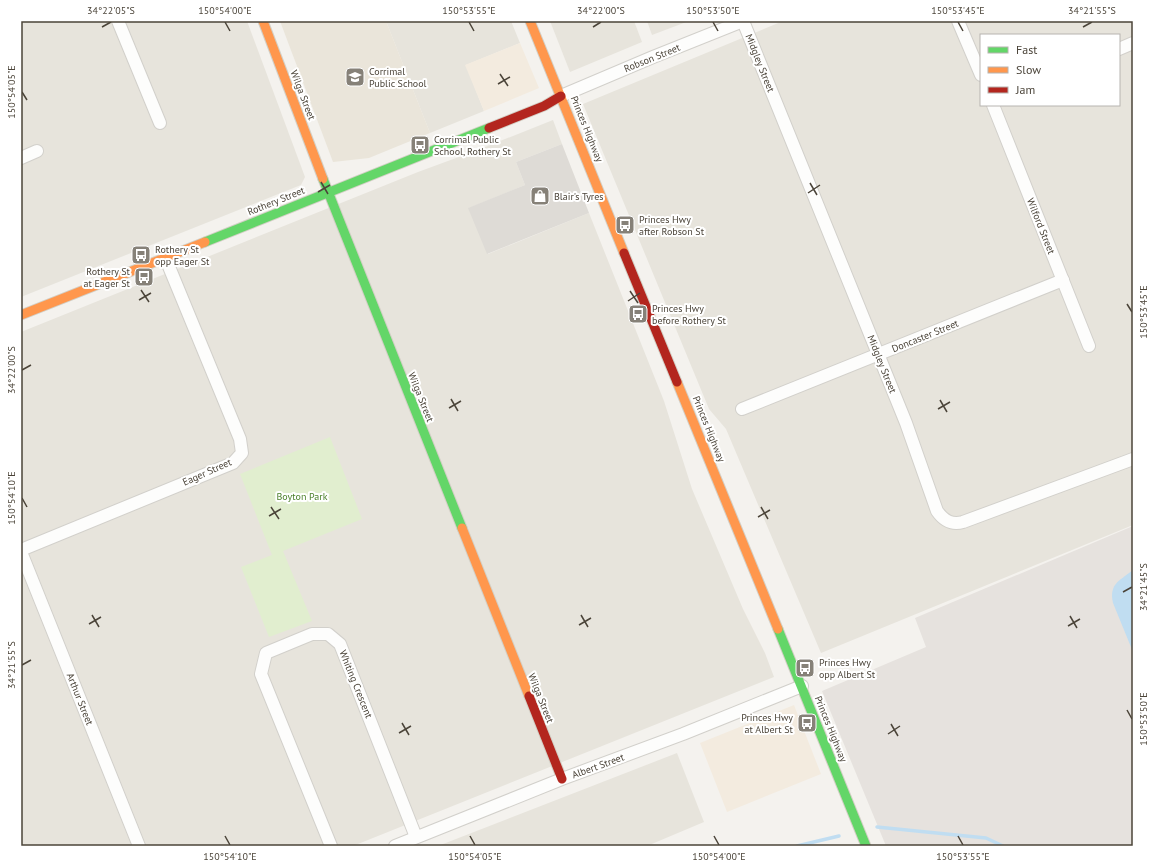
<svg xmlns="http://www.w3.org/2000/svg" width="1154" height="867" viewBox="0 0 1154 867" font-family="'PT Sans',sans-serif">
<rect width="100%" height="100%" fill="#f4f2ee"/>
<g fill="#e7e4dc" fill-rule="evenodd">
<path d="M 21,21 L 247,21 L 305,177 L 301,185 L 21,297 Z"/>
<path d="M 386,21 L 511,21 L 520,43 L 466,65 L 484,111 L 430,133 Z"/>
<path d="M 550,21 L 634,21 L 642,42 L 570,72 Z"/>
<path d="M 647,21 L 689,21 L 652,35 Z"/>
<path d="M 783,21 L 1133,21 L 1133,525 L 821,653 L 726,429 L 709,409 L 583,104 ZM 981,35 L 1119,35 L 1119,105 L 981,105 Z"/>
<path d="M 553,120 L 562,144 L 516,162 L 525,185 L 469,208 L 488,254 L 589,213 L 664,401 L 692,489 L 743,609 L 765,653 L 774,677 L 353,846 L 21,846 L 21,332 L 418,172 L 475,151 Z"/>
<path d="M 677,753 L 704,822 L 647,846 L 438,846 Z"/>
</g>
<g fill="#f3ebdf">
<path d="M 520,43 L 539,88 L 484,111 L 465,65 Z"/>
<path d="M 794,705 L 821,774 L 727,812 L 700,743 Z"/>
</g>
<path fill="#e6e2de" d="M 1133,526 L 1133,846 L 886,846 L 822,691 L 926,647 L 915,618 Z"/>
<path fill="#eae5da" d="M 280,21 L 386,21 L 430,133 L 369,158 L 333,162 Z"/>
<path fill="#e1eecf" d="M 330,437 L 362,519 L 283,551 L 312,621 L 269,637 L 241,567 L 272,555 L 240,474 Z"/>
<path fill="#c0ddf1" d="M 1133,570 L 1133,652 L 1113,603 C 1109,584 1119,581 1133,570 Z"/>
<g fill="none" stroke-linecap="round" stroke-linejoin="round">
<g stroke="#c0ddf1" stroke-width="3.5">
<path d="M 877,827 L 986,838 L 1003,846"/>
<path d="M 797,846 L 839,836"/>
</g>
</g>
<path fill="#dedbd6" d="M 562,144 L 589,213 L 487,254 L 468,208 L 525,185 L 516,162 Z"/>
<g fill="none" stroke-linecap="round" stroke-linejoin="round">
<g stroke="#d2d0cb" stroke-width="14">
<g id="street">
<path d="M 118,21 L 160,123"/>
<path d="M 743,21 L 906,423 L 937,511 C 944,521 952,525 963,522 L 1133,459"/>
<path d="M 958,21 L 981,75"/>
<path d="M 1119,49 L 1133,43"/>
<path d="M 561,96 L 653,57 L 743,21"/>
<path d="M 993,105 L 1089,346"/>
<path d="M 21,158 L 37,151"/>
<path d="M 742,409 L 1063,280"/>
<path d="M 21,550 L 233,463 L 242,453 L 240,439 L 165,257"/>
<path d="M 21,552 L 139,846"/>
<path d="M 331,846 L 261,674 L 266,653 L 312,634 L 328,634 L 340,644 L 416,837"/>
<path d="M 395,846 L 562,779 L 683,734 L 802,686"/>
</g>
</g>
<g stroke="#d3cfc5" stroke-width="11">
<g id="fast">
<path d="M 323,179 L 462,528"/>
<path d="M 205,242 L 489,128"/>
<path d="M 778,629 L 866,846"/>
</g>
</g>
<g stroke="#d3cfc5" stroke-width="11">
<g id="slow">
<path d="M 263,21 L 323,179"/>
<path d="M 530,21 L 624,253"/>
<path d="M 21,315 L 205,242"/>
<path d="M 677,382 L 778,629"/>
<path d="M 462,528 L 529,696"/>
</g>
</g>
<g stroke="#d3cfc5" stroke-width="11">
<g id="jam">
<path d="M 489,128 L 544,106 L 561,96"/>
<path d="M 624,253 L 677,382"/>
<path d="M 529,696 L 562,779"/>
</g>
</g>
<use href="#street" stroke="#fdfdfc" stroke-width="12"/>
<use href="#fast" stroke="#63d668" stroke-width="9"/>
<use href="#slow" stroke="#ff974d" stroke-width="9"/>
<use href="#jam" stroke="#b3261e" stroke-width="9"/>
</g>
<path fill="none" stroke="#4b4439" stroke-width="1.5" d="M 225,22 L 230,31M 469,22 L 474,31M 713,22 L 718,31M 958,22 L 963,31M 102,27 L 111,22M 593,27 L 601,22M 1083,27 L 1092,22M 500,74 L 508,86M 498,84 L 510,77M 22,92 L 27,100M 321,182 L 328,194M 810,183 L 817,195M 318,192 L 330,185M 808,193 L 820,185M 141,290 L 149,302M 630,291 L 638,303M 139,300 L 151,293M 628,301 L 640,293M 1127,304 L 1132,312M 22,370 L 31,365M 451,399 L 458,411M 940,400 L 947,412M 449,408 L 461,401M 938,409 L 950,402M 22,498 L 27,507M 271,507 L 279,519M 761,507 L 768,519M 269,516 L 281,509M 758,517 L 770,510M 1123,592 L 1132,587M 92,615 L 99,627M 581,615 L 588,627M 1070,616 L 1077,628M 89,624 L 101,617M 579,625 L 591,618M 1068,626 L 1080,619M 22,665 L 31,660M 1127,710 L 1132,719M 402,723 L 409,735M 891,724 L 898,736M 399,733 L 411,726M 888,734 L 900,726M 225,836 L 230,845M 470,836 L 475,845M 714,836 L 719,845M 958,836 L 963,845"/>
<defs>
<g id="school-square" transform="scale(1)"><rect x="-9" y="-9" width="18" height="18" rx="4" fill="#868178" stroke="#fff"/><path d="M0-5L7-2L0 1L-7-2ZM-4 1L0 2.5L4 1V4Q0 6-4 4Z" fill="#fff"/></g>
<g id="bus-square" transform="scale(1)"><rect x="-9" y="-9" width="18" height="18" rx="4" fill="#868178" stroke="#fff"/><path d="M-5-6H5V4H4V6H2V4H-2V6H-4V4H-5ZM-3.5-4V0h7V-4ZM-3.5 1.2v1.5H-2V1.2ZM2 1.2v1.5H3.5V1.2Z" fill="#fff"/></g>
<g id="shop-square" transform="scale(1)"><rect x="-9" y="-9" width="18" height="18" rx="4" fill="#868178" stroke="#fff"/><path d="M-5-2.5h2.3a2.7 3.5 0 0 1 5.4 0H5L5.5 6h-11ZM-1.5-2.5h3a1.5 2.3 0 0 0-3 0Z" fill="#fff"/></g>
</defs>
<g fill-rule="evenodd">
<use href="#school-square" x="355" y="77"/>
<use href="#bus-square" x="420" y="145"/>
<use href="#shop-square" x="540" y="196"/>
<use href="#bus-square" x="625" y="225"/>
<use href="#bus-square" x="141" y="255"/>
<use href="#bus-square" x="144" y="277"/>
<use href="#bus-square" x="638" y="314"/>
<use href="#bus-square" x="805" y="668"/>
<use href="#bus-square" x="807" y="723"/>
</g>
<g text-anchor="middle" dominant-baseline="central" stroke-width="4" stroke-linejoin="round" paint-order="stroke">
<g font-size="10" fill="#4b4439" stroke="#fff">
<text transform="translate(652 58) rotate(-22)">Robson Street</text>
<text transform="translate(760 63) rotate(68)">Midgley Street</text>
<text transform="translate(303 95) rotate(69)">Wilga Street</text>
<text transform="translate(587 129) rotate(68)">Princes Highway</text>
<text transform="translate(276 201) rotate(-22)">Rothery Street</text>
<text transform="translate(1041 226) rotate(68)">Wilford Street</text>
<text transform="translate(925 336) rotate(-22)">Doncaster Street</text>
<text transform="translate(882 364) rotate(68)">Midgley Street</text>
<text transform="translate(421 397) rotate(68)">Wilga Street</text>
<text transform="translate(709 429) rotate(68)">Princes Highway</text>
<text transform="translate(207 472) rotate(-24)">Eager Street</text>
<text transform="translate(356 684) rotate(68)">Whiting Crescent</text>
<text transform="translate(541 698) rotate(68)">Wilga Street</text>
<text transform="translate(80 699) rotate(68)">Arthur Street</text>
<text transform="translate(831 729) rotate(68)">Princes Highway</text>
<text transform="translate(598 766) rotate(-20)">Albert Street</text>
</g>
<g font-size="10" fill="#4b4439" stroke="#fff" text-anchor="start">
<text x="369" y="71">Corrimal<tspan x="369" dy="12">Public School</tspan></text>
<text x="434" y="139">Corrimal Public<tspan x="434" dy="12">School, Rothery St</tspan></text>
<text x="554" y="196">Blair's Tyres</text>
<text x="639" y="219">Princes Hwy<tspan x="639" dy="12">after Robson St</tspan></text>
<text x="155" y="249">Rothery St<tspan x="155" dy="12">opp Eager St</tspan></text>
<text x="130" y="271" text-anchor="end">Rothery St<tspan x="130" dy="12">at Eager St</tspan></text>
<text x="652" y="308">Princes Hwy<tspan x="652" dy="12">before Rothery St</tspan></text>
<text x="819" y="662">Princes Hwy<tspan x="819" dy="12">opp Albert St</tspan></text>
<text x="793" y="717" text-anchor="end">Princes Hwy<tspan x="793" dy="12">at Albert St</tspan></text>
</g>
<g font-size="10" fill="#4a7f2a" stroke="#fff">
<text x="302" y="496">Boyton Park</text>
</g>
</g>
<rect width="1154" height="867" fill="none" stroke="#ffffff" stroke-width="44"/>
<rect x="980" y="34" width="140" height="72" fill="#ffffff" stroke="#b7b4b0"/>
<rect x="988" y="47" width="20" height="6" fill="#63d668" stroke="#b7b4b0"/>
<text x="1016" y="54" font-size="12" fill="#4b4439">Fast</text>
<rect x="988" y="67" width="20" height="6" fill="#ff974d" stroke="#b7b4b0"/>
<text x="1016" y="74" font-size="12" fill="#4b4439">Slow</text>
<rect x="988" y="87" width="20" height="6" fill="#b3261e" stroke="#b7b4b0"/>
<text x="1016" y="94" font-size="12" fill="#4b4439">Jam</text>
<rect x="22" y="22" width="1110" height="823" fill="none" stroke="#4b4439" stroke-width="1.5"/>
<g font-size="10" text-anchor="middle" fill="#4b4439">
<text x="111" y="14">34°22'05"S</text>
<text x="225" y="14">150°54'00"E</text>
<text x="469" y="14">150°53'55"E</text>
<text x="601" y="14">34°22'00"S</text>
<text x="713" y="14">150°53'50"E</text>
<text x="958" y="14">150°53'45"E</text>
<text x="1092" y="14">34°21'55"S</text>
<text transform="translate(11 92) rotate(-90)" y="4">150°54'05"E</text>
<text transform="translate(1143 312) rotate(-90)" y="4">150°53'45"E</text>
<text transform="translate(11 370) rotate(-90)" y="4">34°22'00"S</text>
<text transform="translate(11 498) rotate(-90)" y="4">150°54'10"E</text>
<text transform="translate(1143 587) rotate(-90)" y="4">34°21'45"S</text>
<text transform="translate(11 665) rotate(-90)" y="4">34°21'55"S</text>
<text transform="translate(1143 719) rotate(-90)" y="4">150°53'50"E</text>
<text x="230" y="860">150°54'10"E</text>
<text x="475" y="860">150°54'05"E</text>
<text x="719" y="860">150°54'00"E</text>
<text x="963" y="860">150°53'55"E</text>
</g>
</svg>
